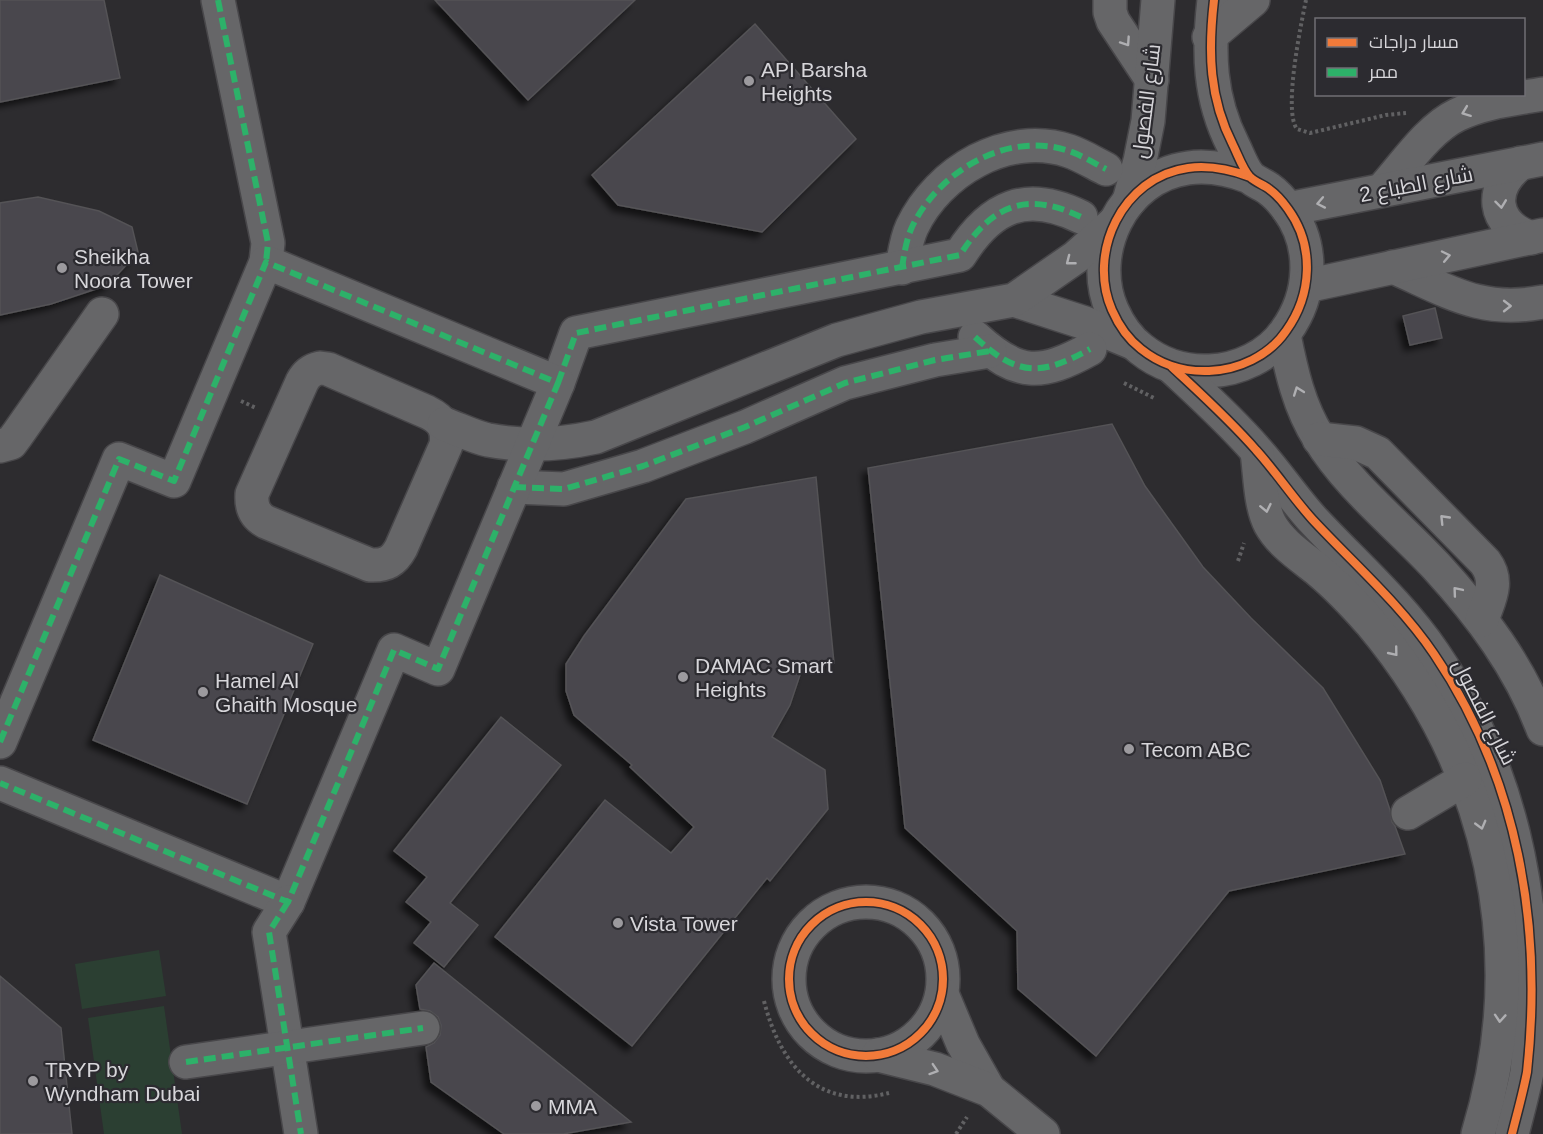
<svg xmlns="http://www.w3.org/2000/svg" width="1543" height="1134" viewBox="0 0 1543 1134" font-family="Helvetica,Cairo,sans-serif">
<defs>
<filter id="shadow"><feDropShadow dx="-5.5" dy="5.5" stdDeviation="3" flood-color="#0009"/></filter>
</defs>
<rect width="100%" height="100%" fill="#2d2c2f"/>
<g fill="#2b3f32">
<path d="M 159,950 L 166,996 L 82,1009 L 75,964 Z"/>
<path d="M 164,1006 L 182,1134 L 104,1134 L 88,1018 Z"/>
</g>
<g fill="#49474e" stroke="#545356" stroke-width="1.5" filter="url(#shadow)">
<path d="M 0,0 L 104,0 L 120,78 L 0,102 Z"/>
<path d="M 435,0 L 635,0 L 528,100 Z"/>
<path d="M 755,24 L 856,139 L 762,232 L 618,205 L 592,175 Z"/>
<path d="M 38,197 L 99,211 L 132,227 L 138,252 L 108,285 L 51,304 L 0,315 L 0,203 Z"/>
<path d="M 1435,308 L 1442,338 L 1410,345 L 1403,316 Z"/>
<path d="M 1112,424 L 1145,486 L 1203,567 L 1251,618 L 1323,688 L 1380,780 L 1390,810 L 1392,822 L 1395,826 L 1405,854 L 1229,891 L 1096,1056 L 1018,989 L 1017,931 L 905,828 L 868,468 Z"/>
<path d="M 816,477 L 834,663 L 804,663 L 790,705 L 772,737 L 825,770 L 828,809 L 770,881 L 767,878 L 632,1046 L 495,937 L 605,800 L 671,853 L 694,827 L 630,767 L 632,765 L 574,715 L 566,691 L 566,664 L 584,636 L 686,499 Z"/>
<path d="M 160,575 L 313,644 L 247,804 L 93,740 Z"/>
<path d="M 501,717 L 561,765 L 450,903 L 478,925 L 444,967 L 414,943 L 431,922 L 406,902 L 427,877 L 394,851 Z"/>
<path d="M 434,963 L 631,1122 L 563,1134 L 504,1134 L 431,1082 L 426,1047 L 434,1043 L 440,1035 L 441,1025 L 438,1017 L 430,1011 L 420,1009 L 416,985 Z"/>
<path d="M 0,976 L 61,1028 L 72,1134 L 0,1134 Z"/>
</g>
<g fill="none" stroke-linecap="round" stroke-linejoin="round">
<g stroke="#48474a" stroke-width="36">
<g id="minor">
<path d="M 218,0 L 268,243 L 266,262"/>
<path d="M 1110,0 L 1110,12 L 1113,21 L 1152,80"/>
<path d="M 1214,0 C 1208,52 1209,98 1233,145 C 1238,155 1243,170 1250,177 C 1255,182 1264,185 1269,189 C 1276,194 1283,202 1288,209 C 1315,246 1312,295 1286,331 C 1269,356 1238,370 1209,371 C 1184,372 1161,365 1141,349 C 1128,339 1119,326 1112,310 C 1087,253 1122,177 1188,168 C 1210,165 1229,169 1250,177"/>
<path d="M 1209,37 L 1253,0"/>
<path d="M 1521,163 C 1488,188 1492,224 1531,238"/>
<path d="M 1382,190 C 1404,166 1428,129 1457,115 C 1483,102 1515,99 1543,94"/>
<path d="M 1129,201 L 1140,161 L 1148,121 L 1158,0"/>
<path d="M 1288,209 L 1543,159"/>
<path d="M 1393,267 C 1448,291 1481,314 1543,302"/>
<path d="M 902,268 C 904,255 906,240 912,227 C 938,172 1007,130 1069,151 C 1081,155 1094,163 1106,169"/>
<path d="M 1306,286 L 1543,235"/>
<path d="M 1014,300 L 1085,323 L 1131,342"/>
<path d="M 1284,335 C 1291,370 1299,407 1319,438 C 1348,486 1398,525 1436,566 C 1480,614 1520,667 1543,729"/>
<path d="M 975,337 C 1018,377 1041,376 1090,349"/>
<path d="M 1172,367 C 1201,394 1230,420 1256,450 C 1276,472 1293,498 1313,520 C 1354,564 1400,604 1434,654 C 1518,778 1543,925 1527,1072 C 1523,1093 1517,1114 1512,1134"/>
<path d="M 320,368 L 328,369 L 427,412 C 443,420 448,428 446,445 L 401,548 C 394,561 386,566 370,565 L 266,522 C 255,516 251,507 252,494 L 302,382 C 306,374 311,370 320,368 Z"/>
<path d="M 558,383 L 576,333 L 960,255 C 991,206 1026,190 1081,217"/>
<path d="M 444,424 C 458,429 474,437 488,440 C 525,447 559,445 596,437 L 837,340 L 921,317 L 1014,300 L 1076,257 L 1114,223"/>
<path d="M 1319,439 L 1356,443 L 1378,453 L 1485,562 C 1500,582 1489,599 1482,620"/>
<path d="M 0,446 L 11,443 L 17,435 L 102,314"/>
<path d="M 1257,452 C 1260,473 1260,505 1270,524 C 1281,544 1302,557 1319,571 C 1337,586 1355,605 1370,622 C 1492,767 1533,953 1478,1134"/>
<path d="M 514,487 L 564,489 L 643,466 L 745,427 L 845,383 L 935,360 L 990,351"/>
<path d="M 0,742 L 119,459 L 174,481 L 266,262 L 558,383 L 438,669 L 394,650 L 288,902 L 0,783"/>
<path d="M 1408,813 L 1465,779"/>
<path d="M 288,902 L 269,932 L 301,1134"/>
<circle cx="866" cy="979" r="77"/>
<path d="M 942,994 L 963,1044 L 989,1090"/>
<path d="M 878,1055 L 935,1069 L 989,1090 L 1043,1134"/>
<path d="M 186,1062 L 423,1028"/>
</g>
</g>
<g stroke="#616163" stroke-width="4" stroke-dasharray="3 3" stroke-linecap="butt">
<path d="M 1306,0 C 1301,24 1283,111 1297,129 L 1310,133 L 1386,115 L 1406,113"/>
<path d="M 1124,383 L 1156,399"/>
<path d="M 241,401 L 256,408"/>
<path d="M 1238,561 L 1244,543"/>
<path d="M 764,1001 C 780,1064 817,1111 889,1093"/>
<path d="M 956,1134 L 967,1117"/>
</g>
<use href="#minor" stroke="#666668" stroke-width="33"/>
<g stroke="#2db169" stroke-width="6" stroke-dasharray="12 6" stroke-linecap="butt">
<path d="M 218,0 L 268,243 L 266,262"/>
<path d="M 902,268 C 904,255 906,240 912,227 C 938,172 1007,130 1069,151 C 1081,155 1094,163 1106,169"/>
<path d="M 975,337 C 1018,377 1041,376 1090,349"/>
<path d="M 558,383 L 576,333 L 960,255 C 991,206 1026,190 1081,217"/>
<path d="M 514,487 L 564,489 L 643,466 L 745,427 L 845,383 L 935,360 L 990,351"/>
<path d="M 0,742 L 119,459 L 174,481 L 266,262 L 558,383 L 438,669 L 394,650 L 288,902 L 0,783"/>
<path d="M 288,902 L 269,932 L 301,1134"/>
<path d="M 186,1062 L 423,1028"/>
</g>
<g stroke="#2c2b30" stroke-width="11">
<g id="cycleway">
<path d="M 1214,0 C 1208,52 1209,98 1233,145 C 1238,155 1243,170 1250,177 C 1255,182 1264,185 1269,189 C 1276,194 1283,202 1288,209 C 1315,246 1312,295 1286,331 C 1269,356 1238,370 1209,371 C 1184,372 1161,365 1141,349 C 1128,339 1119,326 1112,310 C 1087,253 1122,177 1188,168 C 1210,165 1229,169 1250,177"/>
<path d="M 1172,367 C 1201,394 1230,420 1256,450 C 1276,472 1293,498 1313,520 C 1354,564 1400,604 1434,654 C 1518,778 1543,925 1527,1072 C 1523,1093 1517,1114 1512,1134"/>
<circle cx="866" cy="979" r="77"/>
</g>
</g>
<use href="#cycleway" stroke="#f17a3a" stroke-width="8"/>
</g>
<defs><path id="oneway-chevron" d="M-2-3.5L2.5 0L-2 3.5" fill="none" stroke-width="1.6" stroke-linecap="round" stroke-linejoin="round" transform="scale(1.5)"/></defs>
<g stroke="#afafb2">
<use href="#oneway-chevron" transform="translate(1126 42) rotate(56)"/>
<use href="#oneway-chevron" transform="translate(1466 112) rotate(159)"/>
<use href="#oneway-chevron" transform="translate(1321 203) rotate(169)"/>
<use href="#oneway-chevron" transform="translate(1501 204) rotate(83)"/>
<use href="#oneway-chevron" transform="translate(1446 256) rotate(-12)"/>
<use href="#oneway-chevron" transform="translate(1070 261) rotate(142)"/>
<use href="#oneway-chevron" transform="translate(1507 306)"/>
<use href="#oneway-chevron" transform="translate(1298 391) rotate(-110)"/>
<use href="#oneway-chevron" transform="translate(1266 508) rotate(78)"/>
<use href="#oneway-chevron" transform="translate(1444 519) rotate(-134)"/>
<use href="#oneway-chevron" transform="translate(1457 591) rotate(-130)"/>
<use href="#oneway-chevron" transform="translate(1394 652) rotate(51)"/>
<use href="#oneway-chevron" transform="translate(1481 825) rotate(75)"/>
<use href="#oneway-chevron" transform="translate(1500 1018) rotate(94)"/>
<use href="#oneway-chevron" transform="translate(934 1070) rotate(18)"/>
</g>
<g fill="#9c9a9e" stroke="#2c2b30" stroke-width="2">
<circle cx="749" cy="81" r="6"/>
<circle cx="62" cy="268" r="6"/>
<circle cx="683" cy="677" r="6"/>
<circle cx="203" cy="692" r="6"/>
<circle cx="1129" cy="749" r="6"/>
<circle cx="618" cy="923" r="6"/>
<circle cx="33" cy="1081" r="6"/>
<circle cx="536" cy="1106" r="6"/>
</g>
<g text-anchor="middle" dominant-baseline="central" stroke-width="4.5" stroke-linejoin="round" paint-order="stroke">
<g font-size="21" fill="#d7d6da" stroke="#2c2b30" text-anchor="start">
<text x="761" y="69">API Barsha<tspan x="761" dy="24">Heights</tspan></text>
<text x="74" y="256">Sheikha<tspan x="74" dy="24">Noora Tower</tspan></text>
<text x="695" y="665">DAMAC Smart<tspan x="695" dy="24">Heights</tspan></text>
<text x="215" y="680">Hamel Al<tspan x="215" dy="24">Ghaith Mosque</tspan></text>
<text x="1141" y="749">Tecom ABC</text>
<text x="630" y="923">Vista Tower</text>
<text x="45" y="1069">TRYP by<tspan x="45" dy="24">Wyndham Dubai</tspan></text>
<text x="548" y="1106">MMA</text>
</g>
<g font-size="21" fill="#d7d6da" stroke="#2c2b30">
<text transform="translate(1146 101) rotate(-83)">شارع الفصول</text>
<text transform="translate(1416 184) rotate(-11)">شارع الطباع 2</text>
<text transform="translate(1485 712) rotate(63)">شارع الفصول</text>
</g>
</g>
<rect x="1315" y="18" width="210" height="78" fill="#2c2b30" stroke="#706f74" stroke-width="1.5"/>
<rect x="1327" y="38" width="30" height="9" fill="#f17a3a" stroke="#706f74" stroke-width="1.5"/>
<text x="1369" y="48" font-size="18" fill="#d7d6da">مسار دراجات</text>
<rect x="1327" y="68" width="30" height="9" fill="#2db169" stroke="#706f74" stroke-width="1.5"/>
<text x="1369" y="78" font-size="18" fill="#d7d6da">ممر</text>
</svg>
